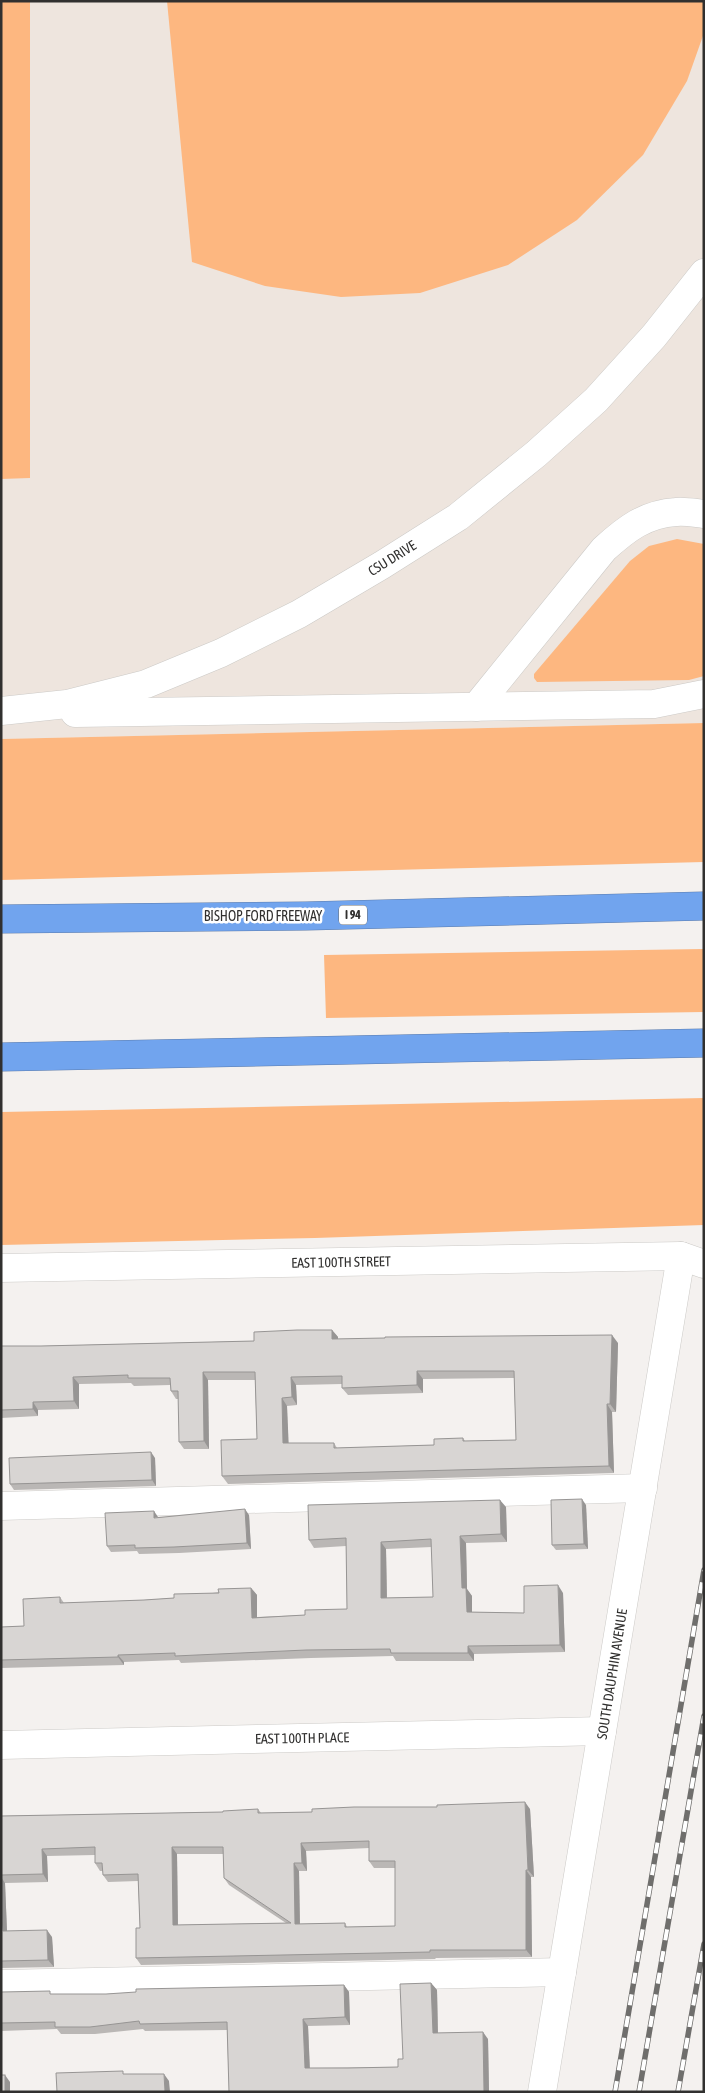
<svg xmlns="http://www.w3.org/2000/svg" width="705" height="2093" viewBox="0 0 705 2093" font-family="'Asap Condensed',sans-serif">
<rect width="100%" height="100%" fill="#f4f1ef"/>
<path fill="#eee5de" d="M 1,1 L 704,1 L 704,723 L 1,739 Z"/>
<g fill="#fdb780">
<path d="M 1,1 L 30,1 L 30,478 L 1,479 Z"/>
<path d="M 167,1 L 704,1 L 704,33 L 687,81 L 643,155 L 577,220 L 508,265 L 420,293 L 341,297 L 265,286 L 192,262 Z"/>
<path d="M 677,539 L 704,544 L 704,676 L 689,680 L 537,682 L 534,678 L 534,674 L 630,561 L 649,546 Z"/>
<path d="M 704,723 L 704,862 L 1,880 L 1,739 Z"/>
<path d="M 704,949 L 704,1012 L 326,1018 L 324,955 Z"/>
<path d="M 704,1098 L 704,1225 L 315,1238 L 1,1245 L 1,1112 Z"/>
</g>
<g fill="none" stroke-linecap="round" stroke-linejoin="round">
<g stroke="#cccac7" stroke-width="29">
<g id="minor">
<path d="M 476,707 L 604,549 C 626,529 645,514 676,512 C 685,511 695,513 704,514"/>
<path d="M 1,711 L 67,704 L 146,684 L 221,653 L 299,614 L 382,565 L 458,517 L 536,454 L 596,400 L 654,336 L 704,273"/>
<path d="M 75,713 L 654,704 L 704,694"/>
<path d="M 1,1268 L 681,1256 L 704,1264"/>
<path d="M 1,1506 L 643,1488"/>
<path d="M 1,1745 L 602,1731"/>
<path d="M 1,1984 L 562,1972"/>
<path d="M 542,2092 L 681,1256"/>
</g>
</g>
<g stroke="#5b7bab" stroke-width="29">
<g id="highway">
<path d="M 1,919 L 306,916 L 704,906"/>
<path d="M 1,1057 L 704,1043"/>
</g>
</g>
<use href="#minor" stroke="#fff" stroke-width="28"/>
<use href="#highway" stroke="#71a4ee" stroke-width="28"/>
<g stroke="#6f6e6c" stroke-width="5.5">
<g id="rail">
<path d="M 615,2092 L 704,1570"/>
<path d="M 639,2092 L 704,1716"/>
<path d="M 678,2092 L 704,1944"/>
</g>
</g>
<use href="#rail" stroke="#fff" stroke-width="4" stroke-dasharray="11" stroke-linecap="butt"/>
</g>
<g fill="#bab7b5" fill-rule="evenodd">
<path d="M 332,1330 L 338,1337 L 338,1339 L 618,1343 L 616,1412 L 612,1412 L 614,1473 L 228,1484 L 222,1476 L 257,1439 L 255,1380 L 208,1380 L 209,1449 L 184,1449 L 179,1442 L 179,1399 L 176,1399 L 171,1391 L 170,1385 L 134,1386 L 131,1383 L 79,1384 L 79,1409 L 38,1410 L 38,1416 L 1,1418 L 1,1346 L 41,1346 L 254,1341 ZM 514,1378 L 516,1440 L 465,1441 L 463,1438 L 434,1445 L 337,1448 L 334,1443 L 288,1443 L 287,1406 L 297,1405 L 296,1385 L 342,1384 L 342,1388 L 348,1395 L 423,1393 L 423,1379 Z"/>
<path d="M 155,1458 L 156,1486 L 14,1490 L 10,1484 Z"/>
<path d="M 586,1505 L 588,1549 L 556,1550 L 552,1545 Z"/>
<path d="M 506,1507 L 507,1542 L 466,1543 L 467,1589 L 472,1596 L 472,1612 L 524,1613 L 563,1593 L 565,1652 L 474,1654 L 474,1661 L 396,1661 L 393,1656 L 311,1658 L 181,1663 L 179,1660 L 124,1662 L 124,1665 L 1,1668 L 1,1627 L 24,1626 L 60,1597 L 64,1603 L 144,1600 L 174,1598 L 251,1588 L 257,1595 L 257,1617 L 305,1615 L 347,1609 L 346,1546 L 314,1548 L 309,1540 ZM 432,1547 L 433,1597 L 387,1598 L 386,1549 Z"/>
<path d="M 249,1515 L 251,1549 L 179,1553 L 139,1554 L 137,1551 L 111,1552 L 107,1546 L 158,1517 Z"/>
<path d="M 258,1809 L 261,1813 L 530,1809 L 534,1877 L 531,1877 L 532,1957 L 435,1958 L 436,1959 L 141,1965 L 136,1958 L 140,1928 L 138,1881 L 108,1882 L 103,1875 L 103,1871 L 100,1871 L 95,1863 L 95,1855 L 47,1856 L 48,1882 L 5,1883 L 7,1931 L 52,1937 L 54,1967 L 1,1968 L 1,1816 L 223,1812 ZM 369,1848 L 369,1861 L 374,1868 L 395,1868 L 395,1926 L 347,1927 L 345,1923 L 300,1924 L 299,1871 L 307,1871 L 306,1851 ZM 177,1854 L 224,1854 L 224,1878 L 229,1885 L 286,1923 L 178,1925 Z"/>
<path d="M 431,1983 L 437,1990 L 438,2033 L 488,2039 L 489,2092 L 229,2092 L 227,2030 L 145,2031 L 143,2029 L 95,2034 L 61,2034 L 57,2029 L 1,2031 L 1,1992 L 52,1994 L 106,1994 L 344,1985 L 349,1992 L 350,2025 L 308,2026 L 310,2068 L 398,2067 L 403,2059 Z"/>
</g>
<g fill="#979594">
<path d="M 332,1330 L 338,1337 L 338,1347 L 332,1339 Z"/>
<path d="M 612,1335 L 618,1343 L 616,1412 L 610,1404 Z"/>
<path d="M 417,1371 L 423,1379 L 423,1393 L 417,1385 Z"/>
<path d="M 203,1372 L 208,1380 L 209,1449 L 204,1441 Z"/>
<path d="M 73,1377 L 79,1384 L 79,1409 L 74,1401 Z"/>
<path d="M 291,1377 L 296,1385 L 297,1405 L 292,1397 Z"/>
<path d="M 282,1398 L 287,1406 L 289,1451 L 283,1443 Z"/>
<path d="M 33,1402 L 38,1410 L 38,1416 L 33,1409 Z"/>
<path d="M 607,1404 L 612,1412 L 614,1473 L 609,1466 Z"/>
<path d="M 151,1452 L 155,1458 L 156,1486 L 152,1480 Z"/>
<path d="M 582,1499 L 586,1505 L 588,1549 L 584,1544 Z"/>
<path d="M 500,1500 L 506,1507 L 507,1542 L 501,1534 Z"/>
<path d="M 245,1509 L 249,1515 L 251,1549 L 247,1543 Z"/>
<path d="M 154,1511 L 158,1517 L 154,1518 Z"/>
<path d="M 460,1536 L 466,1543 L 467,1589 L 472,1596 L 472,1620 L 467,1612 L 462,1588 Z"/>
<path d="M 381,1542 L 386,1549 L 387,1606 L 381,1598 Z"/>
<path d="M 558,1585 L 563,1593 L 565,1652 L 560,1645 Z"/>
<path d="M 251,1588 L 257,1595 L 257,1625 L 252,1618 Z"/>
<path d="M 468,1646 L 474,1654 L 474,1661 L 468,1653 Z"/>
<path d="M 118,1655 L 124,1662 L 124,1665 L 118,1657 Z"/>
<path d="M 525,1802 L 530,1809 L 534,1877 L 528,1870 Z"/>
<path d="M 301,1843 L 306,1851 L 307,1871 L 302,1863 Z"/>
<path d="M 172,1847 L 177,1854 L 178,1932 L 173,1925 Z"/>
<path d="M 42,1849 L 47,1856 L 48,1882 L 43,1874 Z"/>
<path d="M 294,1863 L 299,1871 L 300,1932 L 295,1924 Z"/>
<path d="M 526,1870 L 531,1877 L 532,1957 L 526,1950 Z"/>
<path d="M 1,1877 L 5,1883 L 7,1932 L 3,1931 L 2,1925 Z"/>
<path d="M 47,1930 L 52,1937 L 54,1967 L 48,1960 Z"/>
<path d="M 431,1983 L 437,1990 L 438,2040 L 433,2033 Z"/>
<path d="M 344,1985 L 349,1992 L 350,2025 L 345,2017 Z"/>
<path d="M 303,2019 L 308,2026 L 310,2076 L 305,2068 Z"/>
<path d="M 483,2032 L 488,2039 L 489,2092 L 484,2092 Z"/>
<path d="M 164,2074 L 169,2081 L 170,2092 L 165,2092 Z"/>
<path d="M 5,2075 L 10,2082 L 10,2092 L 5,2092 Z"/>
</g>
<g fill="#d8d5d3" stroke="#979594" fill-rule="evenodd">
<path d="M 297,1330 L 332,1330 L 332,1339 L 385,1338 L 385,1337 L 612,1335 L 610,1404 L 607,1404 L 609,1466 L 222,1476 L 221,1440 L 257,1439 L 255,1372 L 203,1372 L 204,1441 L 179,1442 L 178,1391 L 171,1391 L 170,1378 L 128,1378 L 128,1375 L 73,1377 L 74,1401 L 33,1402 L 33,1409 L 1,1410 L 1,1346 L 41,1346 L 254,1341 L 254,1332 ZM 417,1371 L 514,1371 L 516,1440 L 463,1441 L 463,1438 L 434,1439 L 434,1445 L 334,1448 L 334,1443 L 283,1443 L 282,1398 L 292,1397 L 291,1377 L 342,1376 L 342,1388 L 417,1385 Z"/>
<path d="M 151,1452 L 152,1480 L 10,1484 L 9,1458 Z"/>
<path d="M 582,1499 L 584,1544 L 552,1545 L 551,1500 Z"/>
<path d="M 500,1500 L 501,1534 L 460,1536 L 462,1588 L 466,1588 L 467,1612 L 524,1613 L 524,1586 L 558,1585 L 560,1645 L 468,1646 L 468,1653 L 391,1653 L 390,1649 L 306,1650 L 175,1656 L 175,1653 L 118,1655 L 118,1657 L 1,1660 L 1,1627 L 24,1626 L 23,1599 L 60,1597 L 60,1603 L 144,1600 L 174,1598 L 174,1594 L 219,1593 L 218,1589 L 251,1588 L 252,1618 L 305,1615 L 305,1610 L 347,1609 L 346,1538 L 309,1540 L 308,1505 ZM 431,1539 L 433,1597 L 381,1598 L 381,1542 Z"/>
<path d="M 245,1509 L 247,1543 L 174,1547 L 135,1548 L 135,1545 L 107,1546 L 105,1513 L 154,1511 L 154,1518 Z"/>
<path d="M 525,1802 L 528,1870 L 526,1870 L 526,1950 L 430,1950 L 430,1952 L 136,1958 L 136,1928 L 140,1928 L 138,1874 L 103,1875 L 102,1863 L 95,1863 L 95,1847 L 42,1849 L 43,1874 L 1,1875 L 1,1816 L 223,1812 L 223,1811 L 258,1809 L 258,1813 L 312,1812 L 312,1809 L 354,1807 L 437,1807 L 437,1805 ZM 369,1841 L 369,1861 L 395,1861 L 395,1926 L 345,1927 L 345,1923 L 295,1924 L 294,1863 L 302,1863 L 301,1843 ZM 172,1847 L 223,1847 L 224,1878 L 291,1923 L 173,1925 Z"/>
<path d="M 1,1903 L 3,1931 L 47,1930 L 48,1960 L 1,1961 Z"/>
<path d="M 431,1983 L 433,2033 L 483,2032 L 484,2092 L 229,2092 L 227,2022 L 140,2024 L 139,2021 L 90,2027 L 55,2027 L 55,2022 L 1,2023 L 1,1992 L 50,1991 L 50,1994 L 106,1994 L 136,1992 L 136,1989 L 344,1985 L 345,2017 L 303,2019 L 305,2068 L 348,2068 L 398,2067 L 398,2059 L 403,2059 L 400,1984 Z"/>
<path d="M 123,2071 L 123,2074 L 164,2074 L 165,2092 L 57,2092 L 56,2073 Z"/>
<rect x="1" y="2075" width="4" height="17"/>
</g>
<g text-anchor="middle" dominant-baseline="central" stroke-width="5" stroke-linejoin="round" paint-order="stroke">
<rect fill="#fff" stroke="#6f6e6d" stroke-width="1" x="339" y="905.5" width="28" height="19" rx="4"/>
<g font-size="12" font-weight="bold" fill="#31302f">
<text x="353" y="915">I 94</text>
</g>
<g font-size="14" fill="#31302f" stroke="#fff">
<text transform="translate(392 558) rotate(-32)">CSU DRIVE</text>
<text x="263" y="916">BISHOP FORD FREEWAY</text>
<text transform="translate(341 1262) rotate(-1)">EAST 100TH STREET</text>
<text transform="translate(612 1674) rotate(-81)">SOUTH DAUPHIN AVENUE</text>
<text transform="translate(302 1738) rotate(-1)">EAST 100TH PLACE</text>
</g>
</g>
<rect width="705" height="2093" fill="none" stroke="#31302f" stroke-width="5"/>
</svg>
